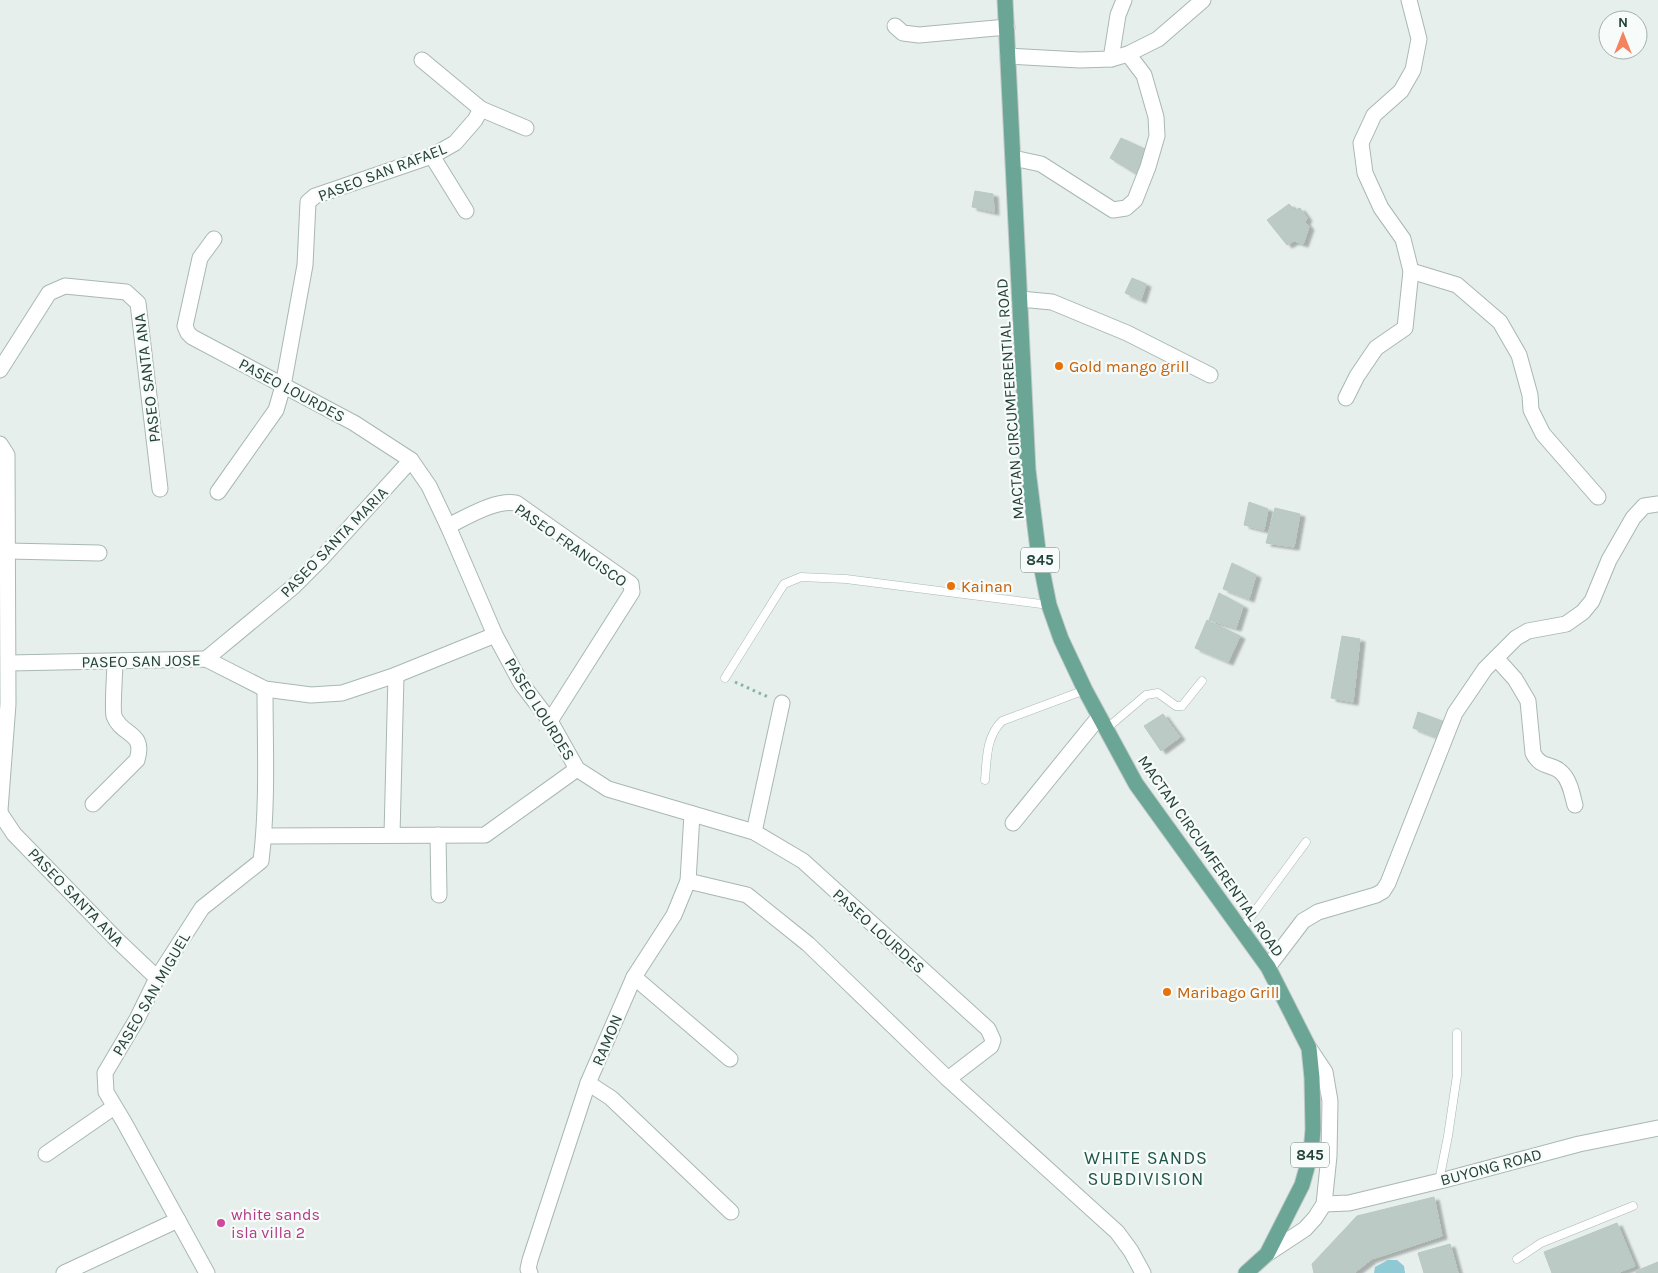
<svg xmlns="http://www.w3.org/2000/svg" width="1658" height="1273" viewBox="0 0 1658 1273" font-family="Karla,sans-serif">
<defs>
<filter id="shadow"><feDropShadow dx="5" dy="3" stdDeviation="1" flood-color="#0004"/></filter>
</defs>
<rect width="100%" height="100%" fill="#e6efeb"/>
<path fill="#8ec9d4" d="M 1388,1260 L 1397,1260 L 1404,1266 L 1405,1273 L 1374,1273 L 1375,1267 Z"/>
<g fill="#bbcac4" stroke="#b8c9c2" filter="url(#shadow)">
<path d="M 1121,138 L 1147,150 L 1138,175 L 1110,158 Z"/>
<path d="M 975,191 L 993,194 L 994,212 L 972,207 Z"/>
<path d="M 1289,204 L 1295,210 L 1300,208 L 1307,218 L 1305,222 L 1309,227 L 1303,244 L 1294,241 L 1287,245 L 1267,220 Z"/>
<path d="M 1132,278 L 1146,284 L 1141,300 L 1125,293 Z"/>
<path d="M 1249,502 L 1268,509 L 1264,530 L 1244,525 Z"/>
<path d="M 1275,508 L 1300,514 L 1294,547 L 1266,543 Z"/>
<path d="M 1232,563 L 1256,575 L 1249,599 L 1223,589 Z"/>
<path d="M 1219,593 L 1243,606 L 1236,628 L 1209,620 Z"/>
<path d="M 1207,620 L 1240,636 L 1228,662 L 1195,648 Z"/>
<path d="M 1342,636 L 1360,639 L 1353,702 L 1331,698 Z"/>
<path d="M 1418,712 L 1445,722 L 1439,738 L 1413,728 Z"/>
<path d="M 1163,714 L 1180,737 L 1161,751 L 1144,726 Z"/>
<path d="M 1434,1197 L 1442,1236 L 1372,1259 L 1354,1273 L 1314,1273 L 1312,1264 L 1357,1216 Z"/>
<path d="M 1617,1223 L 1635,1266 L 1617,1273 L 1552,1273 L 1544,1252 Z"/>
<path d="M 1450,1244 L 1458,1273 L 1424,1273 L 1418,1253 Z"/>
<path d="M 1658,1262 L 1658,1273 L 1636,1273 L 1636,1271 Z"/>
</g>
<g fill="none" stroke-linecap="round" stroke-linejoin="round">
<g stroke="#a8b8b2" stroke-width="9">
<g id="service">
<path d="M 725,678 L 784,584 L 801,577 L 846,579 L 1049,605"/>
<path d="M 1106,729 L 1146,695 L 1158,693 L 1176,706 L 1182,706 L 1202,681"/>
<path d="M 985,780 C 987,758 986,737 1002,721 L 1085,690"/>
<path d="M 1241,930 L 1306,842"/>
<path d="M 1439,1181 L 1448,1136 L 1457,1075 L 1457,1033"/>
<path d="M 1517,1259 L 1541,1243 L 1633,1206"/>
</g>
</g>
<g stroke="#a8b8b2" stroke-width="17">
<g id="minor">
<path d="M 895,26 L 903,33 L 919,35 L 1007,27"/>
<path d="M 1008,56 L 1080,60 L 1111,59 L 1128,54 L 1158,39 L 1203,0"/>
<path d="M 1111,59 L 1118,15 L 1124,0"/>
<path d="M 422,60 L 481,109 L 526,128"/>
<path d="M 432,156 L 466,211"/>
<path d="M 1013,158 L 1041,164 L 1113,210 L 1126,208 L 1135,200 L 1148,167 L 1157,136 L 1156,117 L 1144,75 L 1128,54"/>
<path d="M 214,239 L 200,258 L 185,326 L 188,333 L 192,337 L 354,423 L 411,460 L 429,486 L 448,526 L 495,635 L 521,683 L 550,721 L 577,769 L 608,789 L 754,832 L 803,861 L 988,1029 L 993,1040 L 991,1046 L 948,1079"/>
<path d="M 1411,271 L 1457,285 L 1500,322 L 1519,355 L 1530,395 L 1531,410 L 1543,434 L 1598,497"/>
<path d="M 1020,299 L 1052,302 L 1127,333 L 1210,375"/>
<path d="M 0,370 L 49,293 L 65,286 L 126,292 L 138,303 L 160,489"/>
<path d="M 1346,398 L 1357,376 L 1376,348 L 1405,328 L 1411,271 L 1403,239 L 1381,208 L 1365,173 L 1361,143 L 1374,115 L 1401,91 L 1413,70 L 1419,39 L 1409,0"/>
<path d="M 0,444 L 7,455 L 8,704 L 0,810"/>
<path d="M 218,492 L 276,410 L 283,386 L 305,265 L 308,202 L 315,196 L 432,156 L 455,143 L 475,120 L 481,109"/>
<path d="M 448,526 C 467,517 496,499 516,503 L 631,584 L 632,592 L 550,721"/>
<path d="M 8,551 L 99,553"/>
<path d="M 1496,658 L 1515,679 L 1528,701 L 1533,753 C 1541,769 1552,763 1561,772 C 1570,780 1572,794 1575,805"/>
<path d="M 206,659 L 293,587 L 321,559 L 411,460"/>
<path d="M 9,663 L 206,659 L 265,689 L 311,695 L 342,693 L 396,675 L 495,635"/>
<path d="M 93,804 L 137,760 C 146,731 121,736 114,716 C 112,708 115,672 115,662"/>
<path d="M 0,813 L 14,834 L 117,940 L 157,978"/>
<path d="M 1013,823 L 1099,717"/>
<path d="M 754,832 L 782,703"/>
<path d="M 392,835 L 396,675"/>
<path d="M 438,835 L 439,895"/>
<path d="M 264,836 L 485,835 L 577,769"/>
<path d="M 688,881 L 747,895 L 808,944 L 948,1079 L 1117,1232 L 1131,1251 L 1143,1273"/>
<path d="M 1268,967 L 1303,921 L 1318,912 L 1376,895 L 1383,891 L 1388,883 L 1455,713 L 1485,669 L 1516,638 L 1528,631 L 1566,624 L 1583,612 L 1592,601 L 1609,560 L 1633,518 L 1644,506 L 1658,504"/>
<path d="M 634,977 L 730,1059"/>
<path d="M 588,1083 L 611,1098 L 731,1212"/>
<path d="M 46,1154 L 114,1107"/>
<path d="M 64,1273 L 178,1220"/>
<path d="M 207,1273 L 124,1122 L 106,1092 L 105,1073 L 137,1019 L 157,978 L 202,908 L 261,861 C 268,804 265,746 265,689"/>
<path d="M 530,1273 L 528,1269 L 530,1260 L 588,1083 L 634,977 L 674,915 L 688,881 L 692,814"/>
</g>
</g>
<g stroke="#a8b8b2" stroke-width="17">
<g id="tertiary">
<path d="M 1324,1204 L 1349,1203 L 1448,1179 L 1579,1144 L 1658,1128"/>
<path d="M 1267,1254 L 1305,1229 L 1315,1218 L 1324,1204 L 1329,1156 L 1330,1101 L 1325,1072 L 1309,1048"/>
</g>
</g>
<g stroke="#c2cac8" stroke-width="17">
<path id="primary" d="M 1005,0 L 1028,470 L 1038,550 L 1049,605 L 1061,639 L 1085,690 L 1136,784 L 1268,967 L 1309,1048 L 1312,1078 L 1313,1129 L 1311,1153 L 1302,1185 L 1267,1254 L 1246,1273"/>
</g>
<path stroke="#86b3a5" stroke-width="3" stroke-dasharray="2.5 4" stroke-linecap="butt" d="M 735,682 L 768,697"/>
<use href="#service" stroke="#fff" stroke-width="8"/>
<use href="#minor" stroke="#fff" stroke-width="15"/>
<use href="#tertiary" stroke="#fff" stroke-width="15"/>
<use href="#primary" stroke="#6aa596" stroke-width="15"/>
</g>
<g fill="#e8710a" stroke="#f7fbf9" stroke-width="2">
<circle cx="1059" cy="366" r="5"/>
<circle cx="951" cy="586" r="5"/>
<circle cx="1167" cy="992" r="5"/>
</g>
<circle fill="#d1479c" stroke="#f7fbf9" stroke-width="2" cx="221" cy="1223" r="5"/>
<g text-anchor="middle" dominant-baseline="central" stroke-width="4.5" stroke-linejoin="round" paint-order="stroke">
<g fill="#f7fbf9" stroke="#637a73" stroke-width="1">
<rect x="1021" y="547.5" width="38" height="25" rx="4"/>
<rect x="1291" y="1142.5" width="38" height="25" rx="4"/>
</g>
<g font-size="15" font-weight="bold" fill="#24423a">
<text x="1040" y="560">845</text>
<text x="1310" y="1155">845</text>
</g>
<g font-size="16" fill="#24423a" stroke="#f7fbf9">
<text transform="translate(382 172) rotate(-21)">PASEO SAN RAFAEL</text>
<text transform="translate(147 378) rotate(-97)">PASEO SANTA ANA</text>
<text transform="translate(292 390) rotate(28)">PASEO LOURDES</text>
<text transform="translate(1010 399) rotate(-94)">MACTAN CIRCUMFERENTIAL ROAD</text>
<text transform="translate(334 542) rotate(-46)">PASEO SANTA MARIA</text>
<text transform="translate(571 545) rotate(35)">PASEO FRANCISCO</text>
<text transform="translate(141 661) rotate(-1)">PASEO SAN JOSE</text>
<text transform="translate(540 709) rotate(58)">PASEO LOURDES</text>
<text transform="translate(1211 856) rotate(55)">MACTAN CIRCUMFERENTIAL ROAD</text>
<text transform="translate(76 897) rotate(46)">PASEO SANTA ANA</text>
<text transform="translate(879 931) rotate(42)">PASEO LOURDES</text>
<text transform="translate(151 994) rotate(-60)">PASEO SAN MIGUEL</text>
<text transform="translate(607 1040) rotate(-67)">RAMON</text>
<text transform="translate(1491 1167) rotate(-15)">BUYONG ROAD</text>
</g>
<g font-size="16" fill="#c56008" stroke="#f7fbf9" text-anchor="start">
<text x="1069" y="366">Gold mango grill</text>
<text x="961" y="586">Kainan</text>
<text x="1177" y="992">Maribago Grill</text>
</g>
<g font-size="16" fill="#b23c85" stroke="#f7fbf9" text-anchor="start">
<text x="231" y="1214">white sands<tspan x="231" dy="18">isla villa 2</tspan></text>
</g>
<g font-size="18" letter-spacing="1" fill="#1f5548" stroke="#f7fbf9">
<text x="1146" y="1158">WHITE SANDS<tspan x="1146" dy="21">SUBDIVISION</tspan></text>
</g>
</g>
<g transform="translate(1623 35)"><circle r="24" fill="#f7fbf9" stroke="#a3b1ad"/>
<path d="M0-4L9 19L0 12L-9 19Z" fill="#f4845f"/>
<text y="-8" font-size="14" font-weight="bold" text-anchor="middle" fill="#24423a">N</text>
</g>
</svg>
